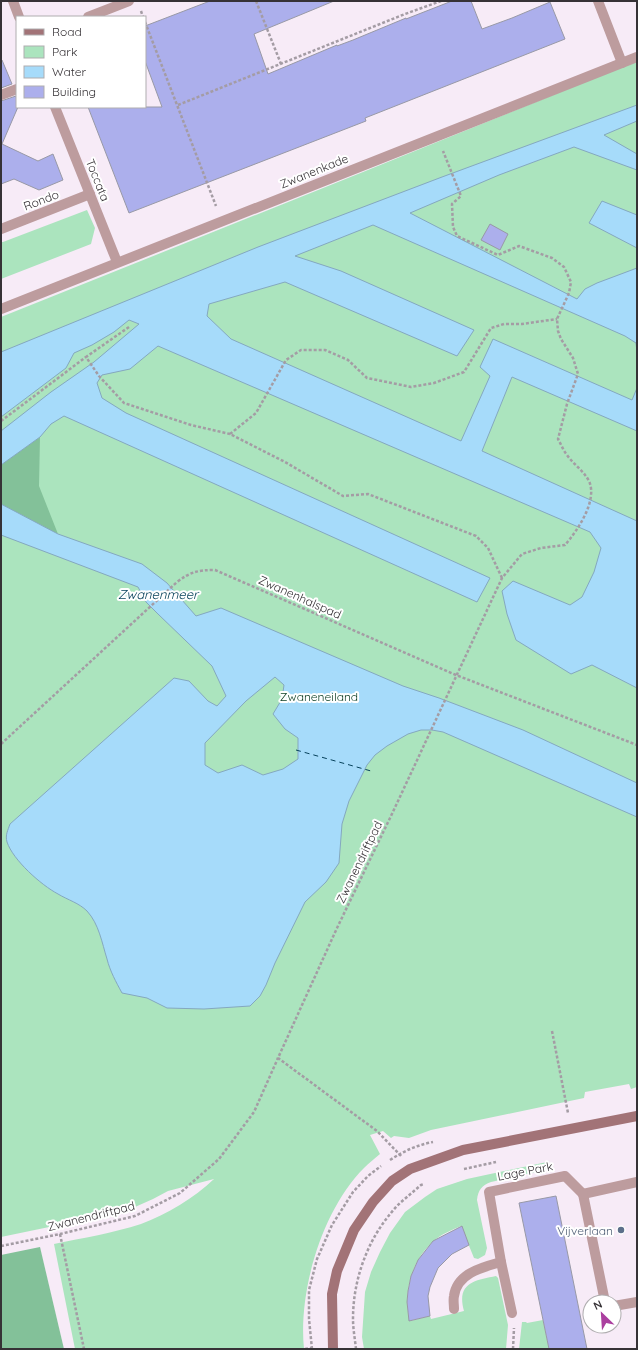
<svg xmlns="http://www.w3.org/2000/svg" width="638" height="1350" viewBox="0 0 638 1350" font-family="Quicksand,sans-serif">
<rect width="100%" height="100%" fill="#f7ebf7"/>
<g fill="#abe4be">
<path d="M 637,61 L 637,1087 L 631,1089 L 629,1084 L 585,1092 L 584,1098 L 431,1130 L 409,1138 L 394,1136 L 391,1138 L 383,1131 L 370,1135 L 380,1154 C 375,1158 369,1163 364,1168 C 322,1210 298,1291 304,1349 L 75,1349 L 54,1244 C 83,1238 113,1233 141,1224 C 167,1214 194,1198 214,1179 L 168,1191 L 153,1199 L 135,1207 L 107,1215 L 1,1237 L 1,317 L 363,172 Z"/>
<path d="M 87,210 L 95,228 L 91,244 L 1,279 L 1,242 L 3,242 Z"/>
<path d="M 547,1162 L 549,1169 L 491,1182 C 482,1185 478,1190 477,1200 L 487,1248 L 485,1255 L 478,1259 L 474,1258 L 461,1226 C 452,1230 441,1234 434,1241 C 412,1259 402,1294 410,1321 L 430,1316 L 431,1319 L 464,1311 C 456,1283 475,1280 496,1276 L 498,1278 L 508,1325 L 506,1349 L 364,1349 L 362,1337 L 365,1292 L 371,1272 L 380,1252 L 390,1233 L 405,1212 L 425,1197 L 437,1189 L 467,1179 Z"/>
<path d="M 543,1320 L 549,1349 L 519,1349 L 522,1322 L 526,1322 L 527,1323 Z"/>
</g>
<g fill="#83c199">
<path d="M 40,437 L 39,486 L 58,534 L 1,504 L 1,465 Z"/>
<path d="M 40,1247 L 64,1349 L 1,1349 L 1,1255 Z"/>
</g>
<g fill="#a6dbfa" stroke="#84a8bf" fill-rule="evenodd">
<path d="M 637,105 L 637,121 L 604,135 L 637,154 L 637,170 L 574,147 L 499,175 L 410,213 L 577,299 L 585,289 L 597,283 L 637,268 L 637,352 L 636,343 L 625,336 L 373,225 L 295,256 L 341,271 L 474,330 L 457,356 L 285,282 L 209,304 L 207,316 L 231,339 L 461,441 L 490,376 L 480,367 L 493,339 L 632,400 L 637,388 L 637,431 L 512,377 L 482,451 L 637,521 L 637,688 L 592,665 L 571,674 L 516,640 L 507,614 L 502,591 L 513,581 L 570,605 L 582,597 L 594,572 L 601,548 L 590,532 L 158,346 L 130,369 L 102,375 L 97,383 L 102,398 L 126,413 L 490,578 L 477,602 L 64,416 L 51,424 L 40,437 L 1,465 L 1,431 L 51,392 L 94,362 L 139,324 L 129,320 L 114,332 L 92,345 L 74,353 L 66,368 L 1,417 L 1,352 L 258,247 L 442,177 Z"/>
<path d="M 602,201 L 637,215 L 637,248 L 589,223 Z"/>
<path d="M 1,504 L 58,534 L 142,564 L 167,583 L 196,616 L 221,608 L 403,686 L 439,698 L 523,730 L 637,783 L 637,817 L 443,732 L 432,730 L 421,730 L 408,734 L 387,746 L 375,755 L 367,765 L 349,801 L 342,824 L 339,863 L 326,882 L 305,902 L 275,963 L 266,985 L 260,996 L 250,1006 L 204,1009 L 167,1008 L 147,998 L 122,993 C 116,982 110,971 107,959 C 102,943 99,924 87,911 C 79,903 68,900 58,894 C 41,885 13,860 7,842 C 5,835 8,830 10,824 L 174,678 L 189,681 L 208,701 L 217,706 L 226,696 L 212,666 L 158,614 L 146,602 L 138,587 L 1,535 ZM 275,677 L 284,685 L 282,699 L 273,714 L 285,729 L 298,738 L 298,759 L 283,769 L 263,775 L 242,765 L 218,773 L 205,765 L 205,743 L 246,701 Z"/>
</g>
<g fill="none" stroke-linecap="round" stroke-linejoin="round">
<path stroke="#06415a" stroke-width="1" stroke-dasharray="5 4" stroke-linecap="butt" d="M 296,750 L 371,771"/>
</g>
<g fill="#acafec" stroke="#9899a6">
<path d="M 210,1 L 334,1 L 254,34 L 268,74 L 337,45 L 337,46 L 353,40 L 406,18 L 406,19 L 452,1 L 471,1 L 482,29 L 512,18 L 550,2 L 565,39 L 365,118 L 366,121 L 129,213 L 88,107 L 162,107 L 145,61 L 145,26 Z"/>
<path d="M 1,60 L 2,60 L 12,84 L 1,88 Z"/>
<path d="M 16,96 L 18,107 L 2,144 L 38,161 L 53,154 L 63,180 L 39,190 L 14,179 L 1,184 L 1,101 Z"/>
<path d="M 490,224 L 508,234 L 500,250 L 481,240 Z"/>
<path d="M 556,1196 L 587,1349 L 549,1349 L 519,1203 Z"/>
<path d="M 462,1226 L 469,1245 L 452,1254 L 438,1268 L 430,1287 L 428,1296 L 430,1316 L 409,1321 L 407,1302 L 408,1291 L 411,1276 L 418,1260 L 433,1241 Z"/>
</g>
<g fill="none" stroke-linecap="round" stroke-linejoin="round">
<g stroke="#a49ca4" stroke-width="2.5" stroke-dasharray="3 2" stroke-linecap="butt">
<path d="M 256,1 L 281,64"/>
<path d="M 141,11 L 143,17"/>
<path d="M 145,22 L 216,206"/>
<path d="M 178,105 L 405,14 L 441,1"/>
<path d="M 129,327 L 86,357 L 99,376 L 124,403 L 191,425 L 230,434"/>
<path d="M 1,421 L 86,357"/>
<path d="M 502,578 L 488,548 L 476,536 L 368,494 L 343,496 L 285,462 L 230,434 L 256,413 L 286,360 L 301,350 L 325,350 L 348,360 L 367,378 L 411,387 L 434,383 L 464,372 L 491,328 L 504,324 L 522,324 L 557,319"/>
<path d="M 1,744 L 177,582 C 190,572 198,570 215,570 L 456,675 L 637,745"/>
<path d="M 552,1031 L 568,1113"/>
<path d="M 401,1156 L 377,1131 L 278,1058 L 337,928 L 391,816 L 502,578 L 522,554 L 541,548 L 565,545 C 577,531 598,501 589,481 C 583,470 574,465 567,455 C 563,450 561,444 558,439 L 567,404 L 578,374 L 573,358 L 561,339 L 558,331 L 557,319 L 569,293 L 571,282 L 564,267 L 552,258 L 519,246 L 498,255 L 457,236 L 453,227 L 452,204 L 461,196 L 443,151"/>
<path d="M 390,1160 C 404,1151 417,1145 433,1142"/>
<path d="M 464,1169 L 496,1162"/>
<path d="M 60,1234 L 84,1349"/>
<path d="M 1,1246 L 60,1234 L 135,1216 L 180,1193 L 219,1159 L 254,1112 L 278,1058"/>
<path d="M 305,1349 L 312,1348"/>
<path d="M 312,1349 L 309,1319 L 309,1290 L 317,1259 L 332,1225 L 353,1192 L 368,1176 L 381,1166"/>
<path d="M 356,1349 C 355,1339 353,1329 353,1319 C 353,1276 370,1233 400,1203 C 407,1197 414,1191 421,1185 L 424,1184"/>
<path d="M 513,1349 L 514,1328"/>
</g>
<g stroke="#bd9c9e" stroke-width="10">
<path d="M 1,95 L 17,89"/>
<path d="M 501,1262 L 512,1313"/>
<path d="M 605,1302 L 583,1194 L 637,1182"/>
<path d="M 614,1306 L 637,1302"/>
<path d="M 454,1309 C 454,1304 453,1300 454,1296 C 457,1273 483,1267 501,1262 L 489,1192 L 565,1176 L 583,1194"/>
</g>
<g stroke="#bd9c9e" stroke-width="10">
<path d="M 13,1 L 19,17"/>
<path d="M 598,1 L 622,63"/>
<path d="M 88,17 L 129,1"/>
<path d="M 55,107 L 117,262"/>
<path d="M 1,229 L 90,194"/>
<path d="M 1,309 L 637,57"/>
</g>
<path stroke="#a27377" stroke-width="10" d="M 333,1349 L 332,1294 L 337,1271 L 354,1230 L 373,1202 L 392,1181 L 410,1169 L 463,1150 L 637,1116"/>
</g>
<circle fill="#5c6f8a" stroke="#fff" stroke-width="1.5" cx="621" cy="1230" r="4"/>
<g text-anchor="middle" dominant-baseline="central" stroke-width="4" stroke-linejoin="round" paint-order="stroke">
<g font-size="12" fill="#363236" stroke="#fff">
<text transform="translate(314 171) rotate(-22)">Zwanenkade</text>
<text transform="translate(98 180) rotate(68)">Toccata</text>
<text transform="translate(41 200) rotate(-21)">Rondo</text>
<text transform="translate(300 597) rotate(24)">Zwanenhalspad</text>
<text transform="translate(359 862) rotate(-64)">Zwanendriftpad</text>
<text transform="translate(525 1171) rotate(-11)">Lage Park</text>
<text transform="translate(91 1216) rotate(-14)">Zwanendriftpad</text>
</g>
<g font-size="12" fill="#104126" stroke="#fff">
<text x="319" y="696">Zwaneneiland</text>
</g>
<g font-size="12" fill="#4e5e75" stroke="#fff" text-anchor="end">
<text x="613" y="1230">Vijverlaan</text>
</g>
<g font-size="13" font-style="italic" fill="#06415a" stroke="#fff">
<text x="158" y="594">Zwanenmeer</text>
</g>
</g>
<rect width="638" height="1350" fill="none" stroke="#363236" stroke-width="4"/>
<rect x="16" y="16" width="130" height="92" fill="#ffffff" stroke="#afadaf"/>
<rect x="24" y="29" width="20" height="6" fill="#a27377" stroke="#afadaf"/>
<text x="52" y="36" font-size="12" fill="#363236">Road</text>
<rect x="24" y="46" width="20" height="12" fill="#abe4be" stroke="#afadaf"/>
<text x="52" y="56" font-size="12" fill="#363236">Park</text>
<rect x="24" y="66" width="20" height="12" fill="#a6dbfa" stroke="#afadaf"/>
<text x="52" y="76" font-size="12" fill="#363236">Water</text>
<rect x="24" y="86" width="20" height="12" fill="#acafec" stroke="#afadaf"/>
<text x="52" y="96" font-size="12" fill="#363236">Building</text>
<g transform="translate(602 1314) rotate(335)"><circle r="19" fill="#ffffff" stroke="#afadaf"/>
<path d="M0-3L7 15L0 10L-7 15Z" fill="#ab3f9f"/>
<text y="-6" font-size="11" font-weight="bold" text-anchor="middle" fill="#363236">N</text>
</g>
</svg>
